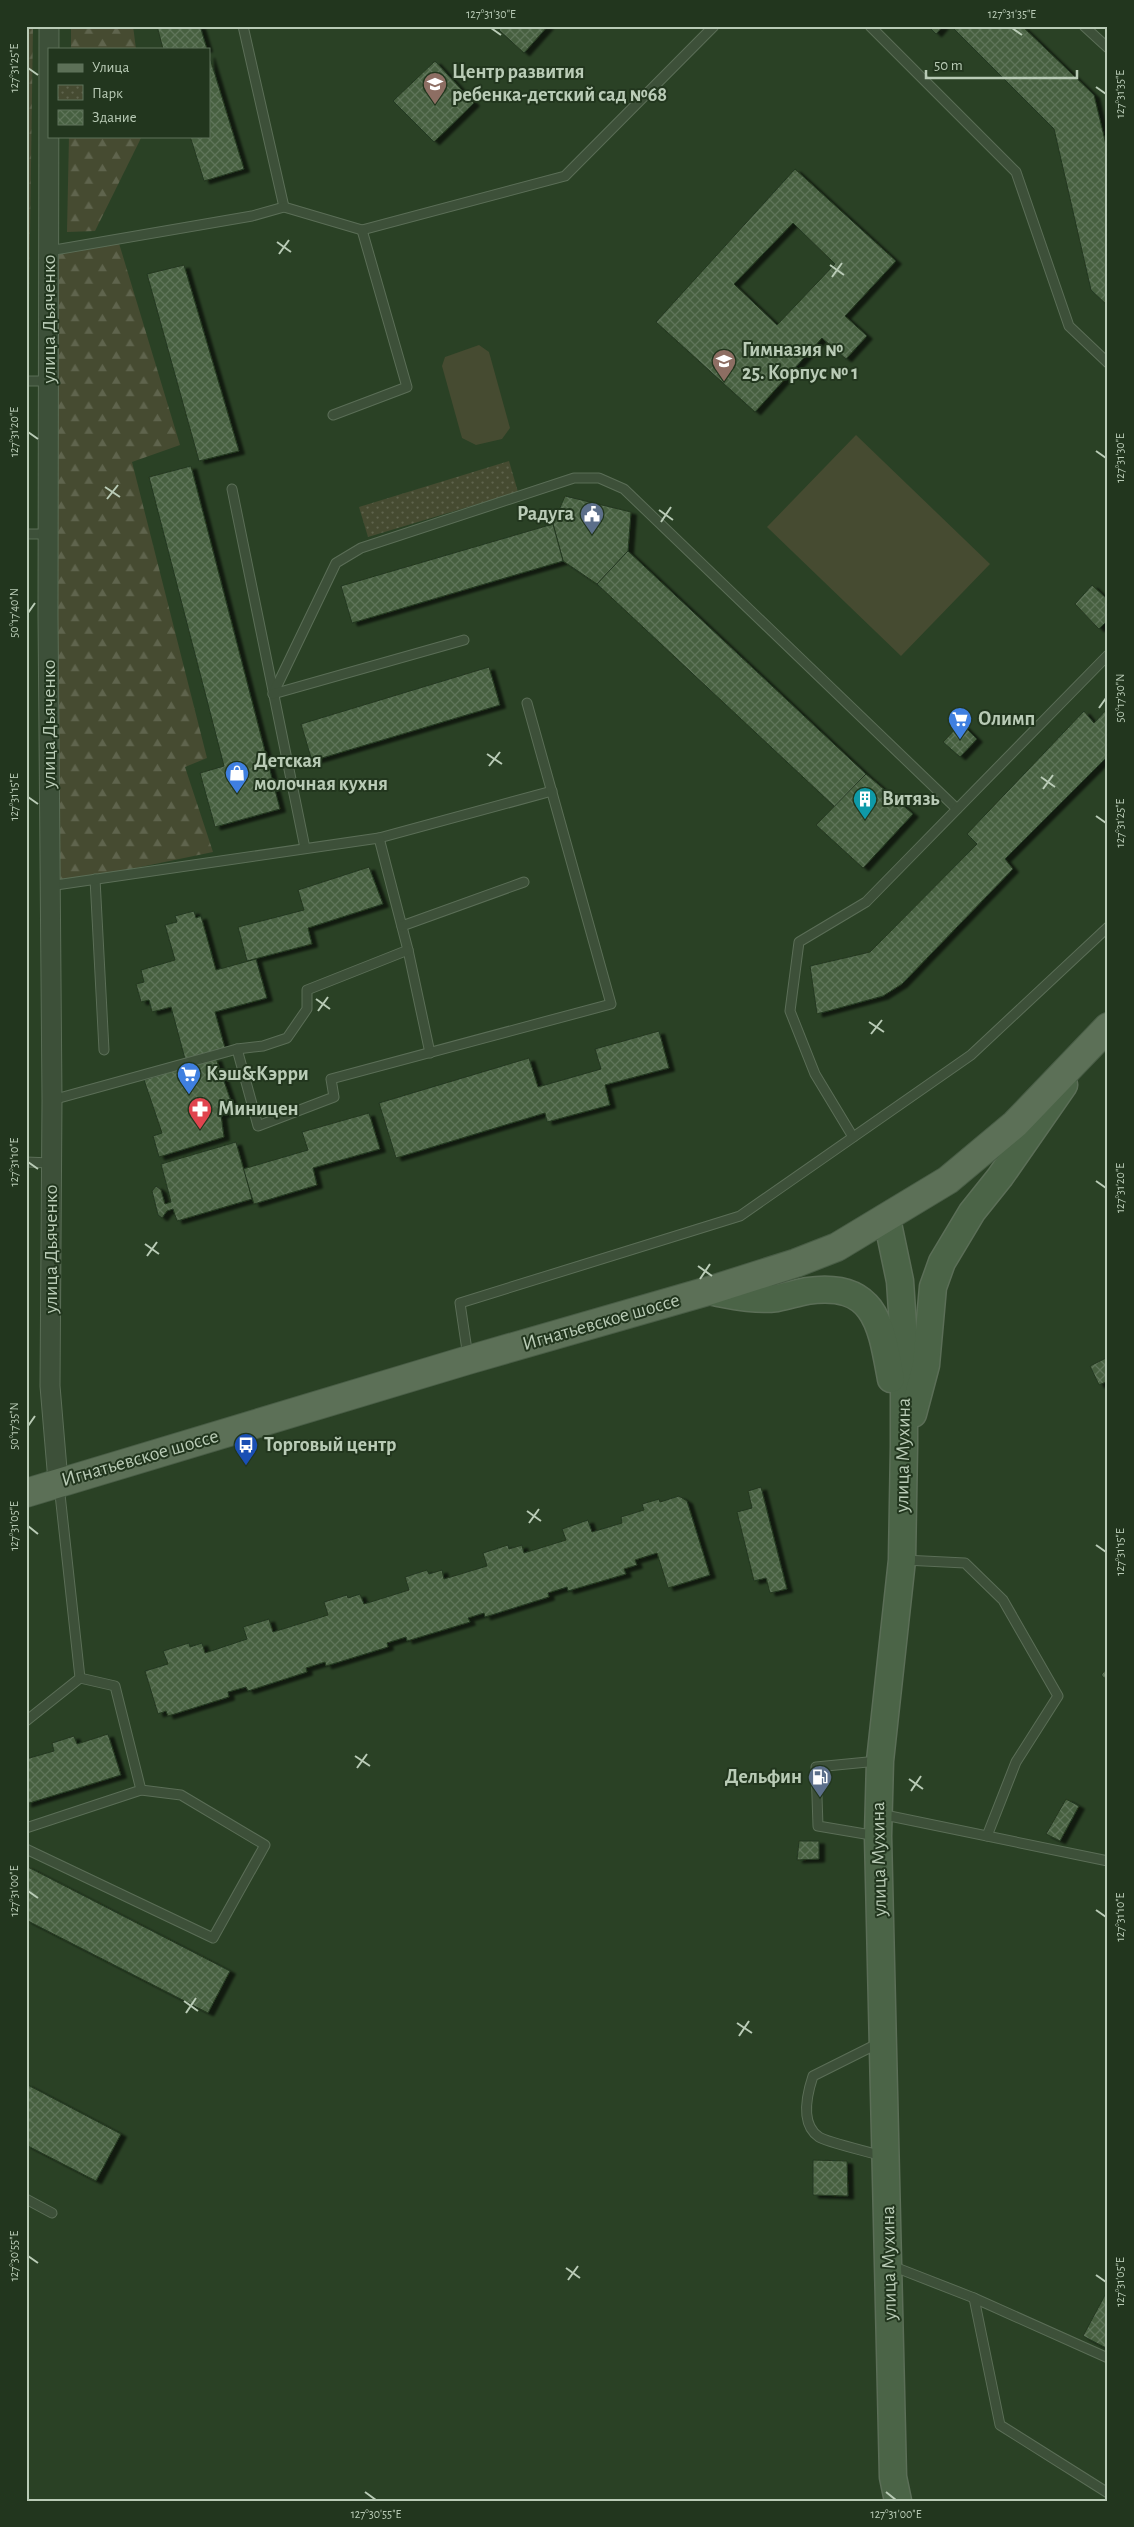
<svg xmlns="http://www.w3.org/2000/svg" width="1134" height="2527" viewBox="0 0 1134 2527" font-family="'Alegreya Sans',sans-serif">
<defs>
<pattern id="forest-firs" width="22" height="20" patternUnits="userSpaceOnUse" patternTransform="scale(1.25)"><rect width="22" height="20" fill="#464b31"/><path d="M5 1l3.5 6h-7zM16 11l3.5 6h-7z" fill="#5f644d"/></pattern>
<pattern id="park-dots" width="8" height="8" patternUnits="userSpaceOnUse" patternTransform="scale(1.25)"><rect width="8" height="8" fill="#464b31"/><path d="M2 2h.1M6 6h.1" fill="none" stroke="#5f644d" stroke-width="1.8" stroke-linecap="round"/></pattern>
<pattern id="building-cross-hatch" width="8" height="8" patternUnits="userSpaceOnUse" patternTransform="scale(1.25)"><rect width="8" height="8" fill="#476041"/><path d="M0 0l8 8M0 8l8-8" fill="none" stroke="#5f755a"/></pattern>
<filter id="shadow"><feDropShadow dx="5.5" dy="3" stdDeviation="1" flood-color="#0009"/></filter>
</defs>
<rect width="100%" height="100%" fill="#2a4125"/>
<g fill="url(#forest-firs)">
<path d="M 26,26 L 33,26 L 28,374 L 26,374 Z"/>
<path d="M 71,26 L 133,26 L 136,49 L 71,49 Z"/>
<path d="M 69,136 L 142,136 L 95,231 L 67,232 Z"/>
<path d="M 118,240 L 180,445 L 132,462 L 207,758 L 185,767 L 213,852 L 49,886 L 49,251 Z"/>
</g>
<path fill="url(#park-dots)" d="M 509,461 L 518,492 L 368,537 L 359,507 Z"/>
<g fill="#464b31">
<path d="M 479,345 L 489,352 L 510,428 L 502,439 L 476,445 L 462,438 L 442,366 L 445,357 Z"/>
<path d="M 856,435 L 990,564 L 901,656 L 767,527 Z"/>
</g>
<g fill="url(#building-cross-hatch)" stroke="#243820" fill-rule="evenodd" filter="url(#shadow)">
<path d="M 157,26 L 200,26 L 207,49 L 163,49 Z"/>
<path d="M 502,26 L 548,26 L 524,53 L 499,30 Z"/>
<path d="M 928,26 L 943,26 L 936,34 Z"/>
<path d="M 951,26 L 1022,26 L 1094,95 L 1108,153 L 1108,306 L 1091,290 L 1054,129 Z"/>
<path d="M 209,55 L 244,169 L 204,181 L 190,136 L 209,136 Z"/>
<path d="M 435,61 L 474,103 L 434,142 L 393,101 Z"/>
<path d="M 795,169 L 896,261 L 845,316 L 867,336 L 846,359 L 822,338 L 755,412 L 656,322 ZM 793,223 L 835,264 L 777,325 L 734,284 Z"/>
<path d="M 184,265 L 239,451 L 199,461 L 147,274 Z"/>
<path d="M 191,466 L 280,809 L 215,827 L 200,773 L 224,766 L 149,477 Z"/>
<path d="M 565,496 L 631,512 L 628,551 L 597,584 L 563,561 L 553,524 Z"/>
<path d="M 553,524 L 563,561 L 352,623 L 341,586 Z"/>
<path d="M 628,551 L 866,774 L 835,807 L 597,584 Z"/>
<path d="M 1092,585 L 1108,600 L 1108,620 L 1099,629 L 1075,604 Z"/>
<path d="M 489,667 L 500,705 L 312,761 L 301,724 Z"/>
<path d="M 1108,708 L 1108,756 L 1005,859 L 1013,869 L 902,984 L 883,996 L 817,1014 L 810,966 L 870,952 L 977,844 L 967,834 L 1084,711 L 1094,723 Z"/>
<path d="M 961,723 L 977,739 L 960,757 L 943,742 Z"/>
<path d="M 866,774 L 913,814 L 863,868 L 816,825 Z"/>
<path d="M 369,867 L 383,904 L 308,928 L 312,944 L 247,961 L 238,927 L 304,910 L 298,890 Z"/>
<path d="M 194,911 L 196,918 L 201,916 L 216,970 L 256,959 L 267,998 L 215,1012 L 225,1048 L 185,1059 L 171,1007 L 152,1012 L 149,1000 L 141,1002 L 136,984 L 144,982 L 141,970 L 175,960 L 165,925 L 177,922 L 175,916 Z"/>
<path d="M 659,1031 L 669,1068 L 605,1085 L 610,1105 L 547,1122 L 545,1113 L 396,1158 L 379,1103 L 529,1058 L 538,1087 L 601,1069 L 595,1049 Z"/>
<path d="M 216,1058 L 234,1110 L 221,1115 L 224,1137 L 159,1157 L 153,1136 L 162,1133 L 144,1080 Z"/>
<path d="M 369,1113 L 380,1149 L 313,1168 L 317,1185 L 254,1204 L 243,1169 L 308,1150 L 302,1132 Z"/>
<path d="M 236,1142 L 252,1199 L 177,1221 L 173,1209 L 167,1211 L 162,1218 L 158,1215 L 152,1191 L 156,1186 L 161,1190 L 165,1204 L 171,1202 L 161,1164 Z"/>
<path d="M 1108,1357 L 1108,1381 L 1099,1385 L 1090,1366 Z"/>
<path d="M 761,1487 L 787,1589 L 770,1593 L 766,1578 L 754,1581 L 737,1512 L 752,1508 L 748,1491 Z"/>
<path d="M 679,1496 L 687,1501 L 710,1575 L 668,1588 L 657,1553 L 635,1560 L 637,1565 L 624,1569 L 626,1574 L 568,1591 L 567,1587 L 548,1593 L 549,1597 L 485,1617 L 484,1613 L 468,1618 L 470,1622 L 407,1641 L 406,1637 L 387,1643 L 388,1647 L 326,1666 L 325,1662 L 306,1668 L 307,1672 L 248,1691 L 246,1687 L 228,1692 L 229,1697 L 168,1716 L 166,1711 L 158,1714 L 145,1671 L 168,1664 L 163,1651 L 189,1643 L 190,1647 L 202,1643 L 205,1653 L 247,1639 L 243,1627 L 269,1619 L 273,1632 L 328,1615 L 324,1602 L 347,1595 L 348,1598 L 360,1594 L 364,1604 L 409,1590 L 405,1577 L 427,1570 L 429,1574 L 442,1570 L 444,1579 L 487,1566 L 483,1553 L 508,1545 L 509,1549 L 522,1545 L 524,1553 L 566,1540 L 562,1529 L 588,1520 L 592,1532 L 622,1523 L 621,1517 L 644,1510 L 642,1504 L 659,1499 L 660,1502 Z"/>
<path d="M 1108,1667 L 1108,1681 L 1101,1675 Z"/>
<path d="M 108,1734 L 121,1775 L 26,1804 L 26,1759 L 54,1751 L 52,1743 L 74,1736 L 77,1744 Z"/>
<path d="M 1066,1799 L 1079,1806 L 1060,1841 L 1046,1834 Z"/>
<path d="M 799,1841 L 819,1841 L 819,1859 L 797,1860 Z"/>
<path d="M 26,1866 L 230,1971 L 208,2013 L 26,1920 Z"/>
<path d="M 26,2084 L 121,2134 L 96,2181 L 26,2145 Z"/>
<path d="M 813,2160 L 847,2161 L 848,2196 L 813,2195 Z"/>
<path d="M 1105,2295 L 1108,2296 L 1108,2349 L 1083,2336 Z"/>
</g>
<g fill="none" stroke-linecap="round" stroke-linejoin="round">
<g stroke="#5b6e57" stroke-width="11">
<g id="service">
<path d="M 243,26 L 284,207"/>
<path d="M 870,26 L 1016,172 L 1069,326 L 1108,363"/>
<path d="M 1084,26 L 1108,48"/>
<path d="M 49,251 L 252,216 L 284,207 L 362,230 L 565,176 L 714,26"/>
<path d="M 26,381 L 49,381"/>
<path d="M 333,415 L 407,387 L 362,230"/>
<path d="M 232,489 L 305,848"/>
<path d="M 26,534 L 48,534"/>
<path d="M 273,694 L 336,563 L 361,548 L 574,478 L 599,478 L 624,489 L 957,809"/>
<path d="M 273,694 L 464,640"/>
<path d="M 379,838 L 552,791"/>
<path d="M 95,879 L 104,1050"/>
<path d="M 49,886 L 379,838 L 408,950 L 430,1053"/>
<path d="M 402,926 L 524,882"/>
<path d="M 237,1049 L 258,1126 L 334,1097 L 331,1079 L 611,1004 L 527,703"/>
<path d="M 52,1100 L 237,1049 L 263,1046 L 287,1038 L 307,1009 L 307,990 L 408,950"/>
<path d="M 853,1137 L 815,1074 L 790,1011 L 799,942 L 866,902 L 1108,655"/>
<path d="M 26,1162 L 51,1163"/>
<path d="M 468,1357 L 460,1303 L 740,1216 L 971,1055 L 1108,927"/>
<path d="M 904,1560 L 965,1563 L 1003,1600 L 1058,1696 L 1016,1762 L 987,1836"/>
<path d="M 26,1721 L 80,1678 L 59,1485"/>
<path d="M 880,1814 L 1108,1861"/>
<path d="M 26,1828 L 141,1790 L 115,1686 L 80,1678"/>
<path d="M 877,1836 L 818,1826 L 816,1767 L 878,1761"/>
<path d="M 26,1849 L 213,1938 L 265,1845 L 181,1795 L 141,1790"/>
<path d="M 881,2042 L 813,2076 C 807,2094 800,2124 819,2137 C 826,2142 870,2152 882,2156"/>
<path d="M 26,2199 L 52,2213"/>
<path d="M 892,2266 L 974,2298 L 1108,2358"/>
<path d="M 974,2298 L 1000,2425 L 1108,2493"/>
</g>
</g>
<g stroke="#5b6e57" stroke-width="21">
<path id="minor" d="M 49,26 L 48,616 L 52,1100 L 50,1386 L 58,1481"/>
</g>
<g stroke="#5b6e57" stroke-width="29">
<g id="secondary">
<path d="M 887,1219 L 900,1281 L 904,1341 L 904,1446 L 902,1560 L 880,1761 L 878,1836 L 893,2477 L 898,2501"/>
<path d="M 708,1291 C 730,1295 754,1301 777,1298 C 787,1296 797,1293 807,1291 C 876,1281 881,1325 891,1379"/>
<path d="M 913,1414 L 926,1365 L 933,1287 L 942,1262 L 972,1212 L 1000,1177 L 1064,1085"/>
</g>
</g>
<g stroke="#495d46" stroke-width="30">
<path id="primary" d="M 26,1493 L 468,1360 L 708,1291 L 796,1263 L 837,1247 L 948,1180 L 1015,1124 L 1108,1027"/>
</g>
<use href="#service" stroke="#3d5039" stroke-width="9"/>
<use href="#minor" stroke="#3d5039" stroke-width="19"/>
<use href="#secondary" stroke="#4b6447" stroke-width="26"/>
<use href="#primary" stroke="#5c7057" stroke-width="28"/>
</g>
<path fill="none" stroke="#b9cbb6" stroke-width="2" d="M 491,28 L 501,35M 1012,28 L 1022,35M 28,68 L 38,75M 1096,87 L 1106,94M 277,242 L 291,252M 279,254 L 289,240M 830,265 L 844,275M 832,277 L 842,263M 28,432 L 38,439M 1096,451 L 1106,458M 105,487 L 120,497M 107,499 L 118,485M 659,510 L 673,520M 661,522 L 671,507M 28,613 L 35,603M 1099,708 L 1106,698M 487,754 L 502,764M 489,766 L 500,752M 1041,777 L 1055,787M 1043,789 L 1053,775M 28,797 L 38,804M 1096,816 L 1106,823M 316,999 L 330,1009M 318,1011 L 328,997M 869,1022 L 884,1032M 871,1034 L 882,1020M 28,1162 L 38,1169M 1096,1181 L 1106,1188M 145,1244 L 159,1254M 147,1256 L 157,1242M 698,1266 L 712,1276M 700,1279 L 710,1264M 28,1426 L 35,1416M 527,1511 L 541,1521M 529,1523 L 539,1509M 28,1526 L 38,1534M 1096,1545 L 1106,1552M 355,1756 L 370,1766M 357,1768 L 367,1754M 909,1779 L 923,1789M 911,1791 L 921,1776M 28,1891 L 38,1898M 1096,1910 L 1106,1917M 184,2001 L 198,2011M 186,2013 L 196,1998M 737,2023 L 752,2033M 739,2036 L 749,2021M 28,2256 L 38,2263M 566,2268 L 580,2278M 1096,2275 L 1106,2282M 568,2280 L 578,2266M 365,2492 L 376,2500M 886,2492 L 896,2500"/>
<defs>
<g id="school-pin" transform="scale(1.25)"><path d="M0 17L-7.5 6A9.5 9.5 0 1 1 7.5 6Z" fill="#8d6e63" stroke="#22361e"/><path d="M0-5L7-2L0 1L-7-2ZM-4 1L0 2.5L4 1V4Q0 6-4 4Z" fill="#fff"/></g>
<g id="civic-pin" transform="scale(1.25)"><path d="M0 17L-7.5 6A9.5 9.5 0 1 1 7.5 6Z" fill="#5c6f8a" stroke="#22361e"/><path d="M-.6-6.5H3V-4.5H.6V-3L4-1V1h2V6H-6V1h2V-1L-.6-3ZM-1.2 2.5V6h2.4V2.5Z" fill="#fff"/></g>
<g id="supermarket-pin" transform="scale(1.25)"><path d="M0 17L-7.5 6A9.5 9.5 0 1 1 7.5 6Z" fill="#3f7fe0" stroke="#22361e"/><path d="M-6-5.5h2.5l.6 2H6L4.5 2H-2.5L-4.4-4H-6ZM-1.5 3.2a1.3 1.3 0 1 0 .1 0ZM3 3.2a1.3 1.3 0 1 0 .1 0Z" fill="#fff"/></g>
<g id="shop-pin" transform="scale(1.25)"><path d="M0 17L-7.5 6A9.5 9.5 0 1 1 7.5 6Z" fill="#3f7fe0" stroke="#22361e"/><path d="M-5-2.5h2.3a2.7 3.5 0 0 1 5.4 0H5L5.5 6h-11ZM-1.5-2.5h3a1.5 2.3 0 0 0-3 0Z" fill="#fff"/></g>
<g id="building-pin" transform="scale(1.25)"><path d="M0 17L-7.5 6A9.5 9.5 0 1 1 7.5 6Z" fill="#0f9aa8" stroke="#22361e"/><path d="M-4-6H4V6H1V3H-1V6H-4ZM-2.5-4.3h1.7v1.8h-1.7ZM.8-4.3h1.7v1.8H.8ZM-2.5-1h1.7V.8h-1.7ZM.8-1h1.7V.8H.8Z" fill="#fff"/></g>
<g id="pharmacy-pin" transform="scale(1.25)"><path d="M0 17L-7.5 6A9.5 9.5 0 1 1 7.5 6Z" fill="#e0444e" stroke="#22361e"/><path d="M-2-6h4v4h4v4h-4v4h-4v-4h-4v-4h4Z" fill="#fff"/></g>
<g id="bus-pin" transform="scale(1.25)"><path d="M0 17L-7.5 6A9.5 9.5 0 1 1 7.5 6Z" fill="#1a4fb4" stroke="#22361e"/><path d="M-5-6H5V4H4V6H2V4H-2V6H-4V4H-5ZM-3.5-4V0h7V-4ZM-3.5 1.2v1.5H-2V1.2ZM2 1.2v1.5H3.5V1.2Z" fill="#fff"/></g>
<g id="fuel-pin" transform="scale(1.25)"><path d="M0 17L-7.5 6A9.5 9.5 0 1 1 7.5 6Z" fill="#5c6f8a" stroke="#22361e"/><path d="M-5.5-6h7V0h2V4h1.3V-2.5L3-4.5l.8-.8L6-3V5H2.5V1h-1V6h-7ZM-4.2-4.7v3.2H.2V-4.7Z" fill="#fff"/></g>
</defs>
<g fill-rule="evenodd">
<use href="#school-pin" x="435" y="84"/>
<use href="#school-pin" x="724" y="361"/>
<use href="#civic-pin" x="592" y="514"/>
<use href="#supermarket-pin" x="960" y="719"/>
<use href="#shop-pin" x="237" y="773"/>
<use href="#building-pin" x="865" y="799"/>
<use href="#supermarket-pin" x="189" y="1074"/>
<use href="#pharmacy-pin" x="200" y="1109"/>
<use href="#bus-pin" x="246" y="1445"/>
<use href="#fuel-pin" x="820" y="1777"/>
</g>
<g text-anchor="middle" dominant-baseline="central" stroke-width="4" stroke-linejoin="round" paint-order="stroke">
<g font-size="20" font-weight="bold" fill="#b9cbb6" stroke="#22361e" text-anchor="start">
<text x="452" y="72">Центр развития<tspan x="452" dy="23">ребенка-детский сад №68</tspan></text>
<text x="742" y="350">Гимназия №<tspan x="742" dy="23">25. Корпус № 1</tspan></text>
<text x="574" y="514" text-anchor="end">Радуга</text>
<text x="978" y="719">Олимп</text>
<text x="254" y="761">Детская<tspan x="254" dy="23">молочная кухня</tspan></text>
<text x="882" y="799">Витязь</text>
<text x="206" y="1074">Кэш&amp;Кэрри</text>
<text x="218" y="1109">Миницен</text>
<text x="264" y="1445">Торговый центр</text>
<text x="802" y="1777" text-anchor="end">Дельфин</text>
</g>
<g font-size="20" fill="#b9cbb6" stroke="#22361e">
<text transform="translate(49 319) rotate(-90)">улица Дьяченко</text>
<text transform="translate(49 724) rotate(-90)">улица Дьяченко</text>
<text transform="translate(51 1249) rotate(-90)">улица Дьяченко</text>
<text transform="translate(601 1322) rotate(-16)">Игнатьевское шоссе</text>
<text transform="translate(903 1455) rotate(-89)">улица Мухина</text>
<text transform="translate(140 1458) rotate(-16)">Игнатьевское шоссе</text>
<text transform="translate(879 1859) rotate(-91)">улица Мухина</text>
<text transform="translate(889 2263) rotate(-91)">улица Мухина</text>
</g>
</g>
<rect width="1134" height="2527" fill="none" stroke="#22361e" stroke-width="55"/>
<rect x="48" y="48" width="162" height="90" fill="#22361e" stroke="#5e725b"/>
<rect x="58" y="64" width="25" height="8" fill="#5c7057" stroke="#5e725b"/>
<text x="92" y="72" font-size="15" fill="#b9cbb6">Улица</text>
<rect x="58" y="85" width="25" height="15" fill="url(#park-dots)" stroke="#5e725b"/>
<text x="92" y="98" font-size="15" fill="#b9cbb6">Парк</text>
<rect x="58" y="110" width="25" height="15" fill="url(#building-cross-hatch)" stroke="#5e725b"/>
<text x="92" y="122" font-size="15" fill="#b9cbb6">Здание</text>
<path d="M926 70v8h151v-8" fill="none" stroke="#b9cbb6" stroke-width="2.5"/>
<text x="934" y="70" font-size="15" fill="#b9cbb6" stroke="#22361e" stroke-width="4" paint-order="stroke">50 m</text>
<rect x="28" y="28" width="1078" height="2472" fill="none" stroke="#b9cbb6" stroke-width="2"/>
<g font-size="12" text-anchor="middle" fill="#b9cbb6">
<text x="491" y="18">127°31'30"E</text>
<text x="1012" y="18">127°31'35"E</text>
<text transform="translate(14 68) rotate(-90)" y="4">127°31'25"E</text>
<text transform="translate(1120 94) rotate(-90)" y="4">127°31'35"E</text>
<text transform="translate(14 432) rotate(-90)" y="4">127°31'20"E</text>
<text transform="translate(1120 458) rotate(-90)" y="4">127°31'30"E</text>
<text transform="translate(14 613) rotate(-90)" y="4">50°17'40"N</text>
<text transform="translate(1120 698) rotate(-90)" y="4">50°17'30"N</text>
<text transform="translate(14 797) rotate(-90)" y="4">127°31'15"E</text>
<text transform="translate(1120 823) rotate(-90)" y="4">127°31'25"E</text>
<text transform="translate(14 1162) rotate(-90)" y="4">127°31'10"E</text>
<text transform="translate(1120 1188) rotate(-90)" y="4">127°31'20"E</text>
<text transform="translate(14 1426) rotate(-90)" y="4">50°17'35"N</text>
<text transform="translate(14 1526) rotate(-90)" y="4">127°31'05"E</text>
<text transform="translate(1120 1552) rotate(-90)" y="4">127°31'15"E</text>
<text transform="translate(14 1891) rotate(-90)" y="4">127°31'00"E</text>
<text transform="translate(1120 1917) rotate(-90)" y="4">127°31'10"E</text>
<text transform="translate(14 2256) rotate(-90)" y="4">127°30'55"E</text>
<text transform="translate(1120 2282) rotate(-90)" y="4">127°31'05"E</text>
<text x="376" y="2518">127°30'55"E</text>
<text x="896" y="2518">127°31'00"E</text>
</g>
</svg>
